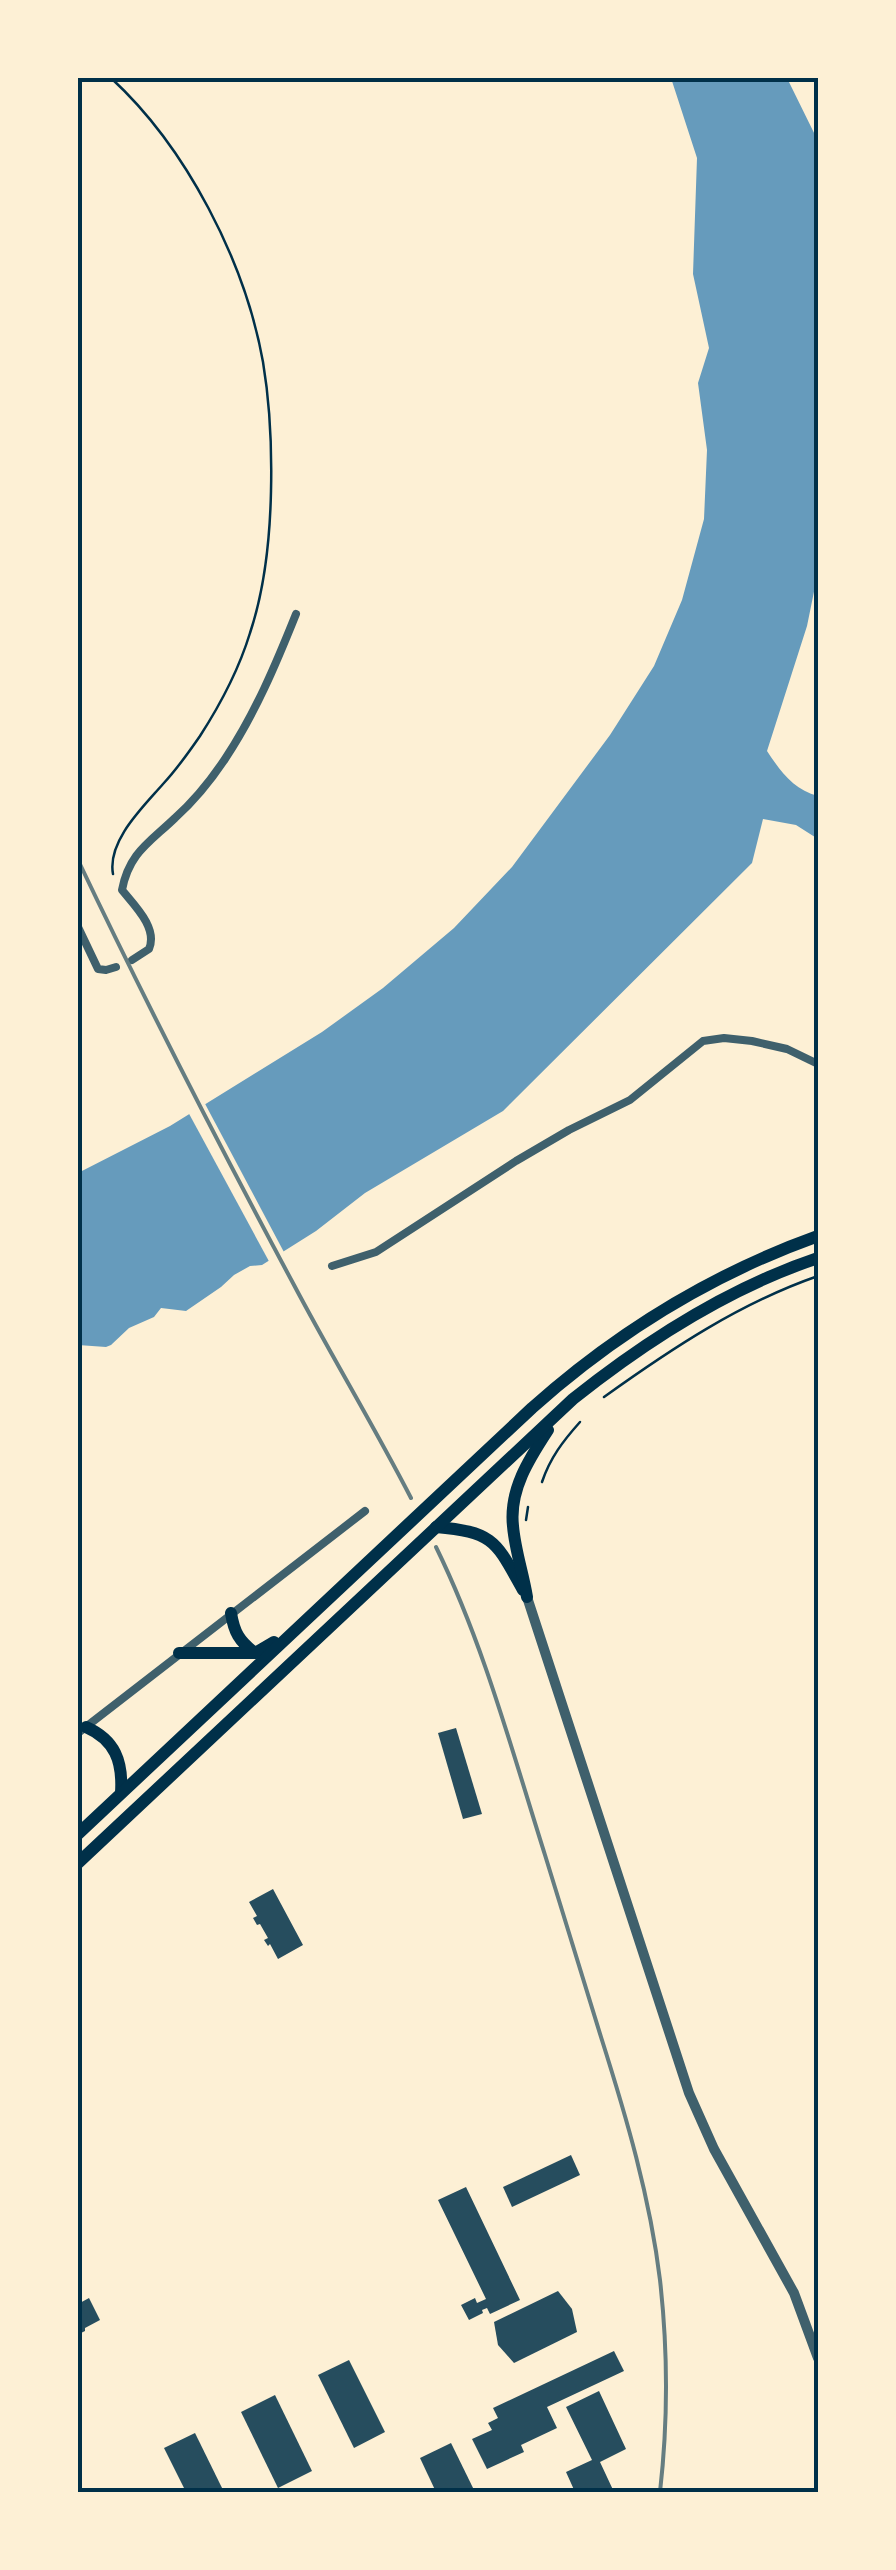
<svg xmlns="http://www.w3.org/2000/svg" width="896" height="2570" viewBox="0 0 896 2570" font-family="'PT Serif',serif">
<rect width="100%" height="100%" fill="#fdf0d5"/>
<path fill="#669bbc" d="M 671,78 L 787,78 L 818,141 L 818,572 L 807,626 L 767,751 C 781,772 794,790 818,796 L 818,839 L 796,825 L 763,819 L 752,863 L 503,1111 L 365,1193 L 316,1231 L 262,1265 L 250,1266 L 234,1275 L 221,1287 L 186,1311 L 161,1308 L 154,1317 L 129,1328 L 111,1345 L 106,1347 L 78,1345 L 78,1173 L 170,1126 L 322,1032 L 383,988 L 454,928 L 512,867 L 610,735 L 654,666 L 682,600 L 704,519 L 707,450 L 698,383 L 709,348 L 693,274 L 697,158 Z"/>
<path fill="#fdf0d5" d="M 203,1100 L 286,1256 L 271,1265 L 187,1110 Z"/>
<g fill="#264d5e">
<path d="M 456,1728 L 482,1814 L 463,1819 L 438,1733 Z"/>
<path d="M 273,1889 L 303,1945 L 278,1959 L 270,1944 L 268,1946 L 264,1940 L 268,1938 L 260,1924 L 257,1925 L 253,1918 L 257,1916 L 249,1902 Z"/>
<path d="M 571,2155 L 580,2175 L 512,2207 L 503,2187 Z"/>
<path d="M 466,2187 L 520,2300 L 490,2314 L 487,2308 L 482,2310 L 483,2313 L 469,2320 L 461,2305 L 475,2298 L 477,2303 L 486,2299 L 438,2200 Z"/>
<path d="M 558,2291 L 572,2309 L 577,2332 L 514,2363 L 498,2345 L 494,2322 Z"/>
<path d="M 89,2298 L 100,2320 L 85,2328 L 85,2331 L 81,2333 L 78,2332 L 78,2304 Z"/>
<path d="M 614,2351 L 624,2371 L 547,2407 L 557,2428 L 521,2445 L 524,2452 L 487,2469 L 472,2439 L 492,2430 L 488,2423 L 498,2418 L 493,2408 Z"/>
<path d="M 349,2360 L 385,2432 L 354,2448 L 318,2375 Z"/>
<path d="M 599,2391 L 626,2449 L 600,2462 L 614,2492 L 575,2492 L 566,2472 L 592,2460 L 566,2407 Z"/>
<path d="M 275,2395 L 312,2471 L 278,2488 L 241,2412 Z"/>
<path d="M 195,2433 L 224,2492 L 186,2492 L 164,2448 Z"/>
<path d="M 451,2443 L 452,2445 L 475,2492 L 436,2492 L 420,2458 Z"/>
</g>
<g fill="none" stroke-linecap="round" stroke-linejoin="round">
<g stroke="#003049" stroke-width="2.5">
<path d="M 111,78 C 186,147 245,261 263,362 C 270,404 272,448 271,491 C 270,539 265,588 250,633 C 239,669 220,705 200,736 C 189,752 176,770 163,784 C 143,807 107,841 113,874"/>
<path d="M 604,1397 C 671,1349 740,1303 818,1276"/>
<path d="M 542,1482 C 550,1458 563,1441 580,1422"/>
<path d="M 526,1520 L 528,1507"/>
</g>
<g stroke="#3f606c" stroke-width="8">
<path d="M 78,927 L 98,969 L 106,970 L 116,967"/>
<path d="M 132,960 L 149,949 C 158,928 135,906 122,890 C 129,853 149,843 175,818 C 194,801 211,780 225,759 C 255,714 276,664 296,614"/>
<path d="M 332,1266 L 376,1252 L 516,1161 L 569,1130 L 630,1100 L 703,1041 L 724,1038 L 752,1041 L 787,1049 L 818,1064"/>
<path d="M 78,1733 L 365,1511"/>
</g>
<path stroke="#3f606c" stroke-width="10" d="M 527,1597 L 689,2093 L 714,2149 L 794,2293 L 818,2358"/>
<g stroke="#003049" stroke-width="12">
<path d="M 436,1527 C 495,1532 496,1542 523,1590"/>
<path d="M 527,1597 C 523,1573 515,1550 513,1526 C 509,1490 529,1459 548,1430"/>
<path d="M 231,1613 C 234,1632 239,1641 255,1653"/>
<path d="M 179,1653 L 255,1653 L 274,1642"/>
<path d="M 86,1727 C 115,1740 123,1761 121,1793"/>
<path d="M 78,1834 L 532,1408 C 616,1333 712,1274 818,1236"/>
<path d="M 78,1863 L 573,1399 C 647,1340 728,1288 818,1258"/>
</g>
<g stroke="#657d81" stroke-width="4">
<path d="M 78,860 C 146,1003 219,1145 294,1285 C 332,1357 374,1426 411,1498"/>
<path d="M 436,1547 C 484,1645 512,1751 545,1855 C 564,1915 582,1976 601,2037 C 626,2116 650,2197 660,2280 C 668,2351 668,2422 660,2492"/>
</g>
</g>
<rect width="896" height="2570" fill="none" stroke="#fdf0d5" stroke-width="160"/>
<rect x="80" y="80" width="736" height="2410" fill="none" stroke="#003049" stroke-width="4"/>
</svg>
